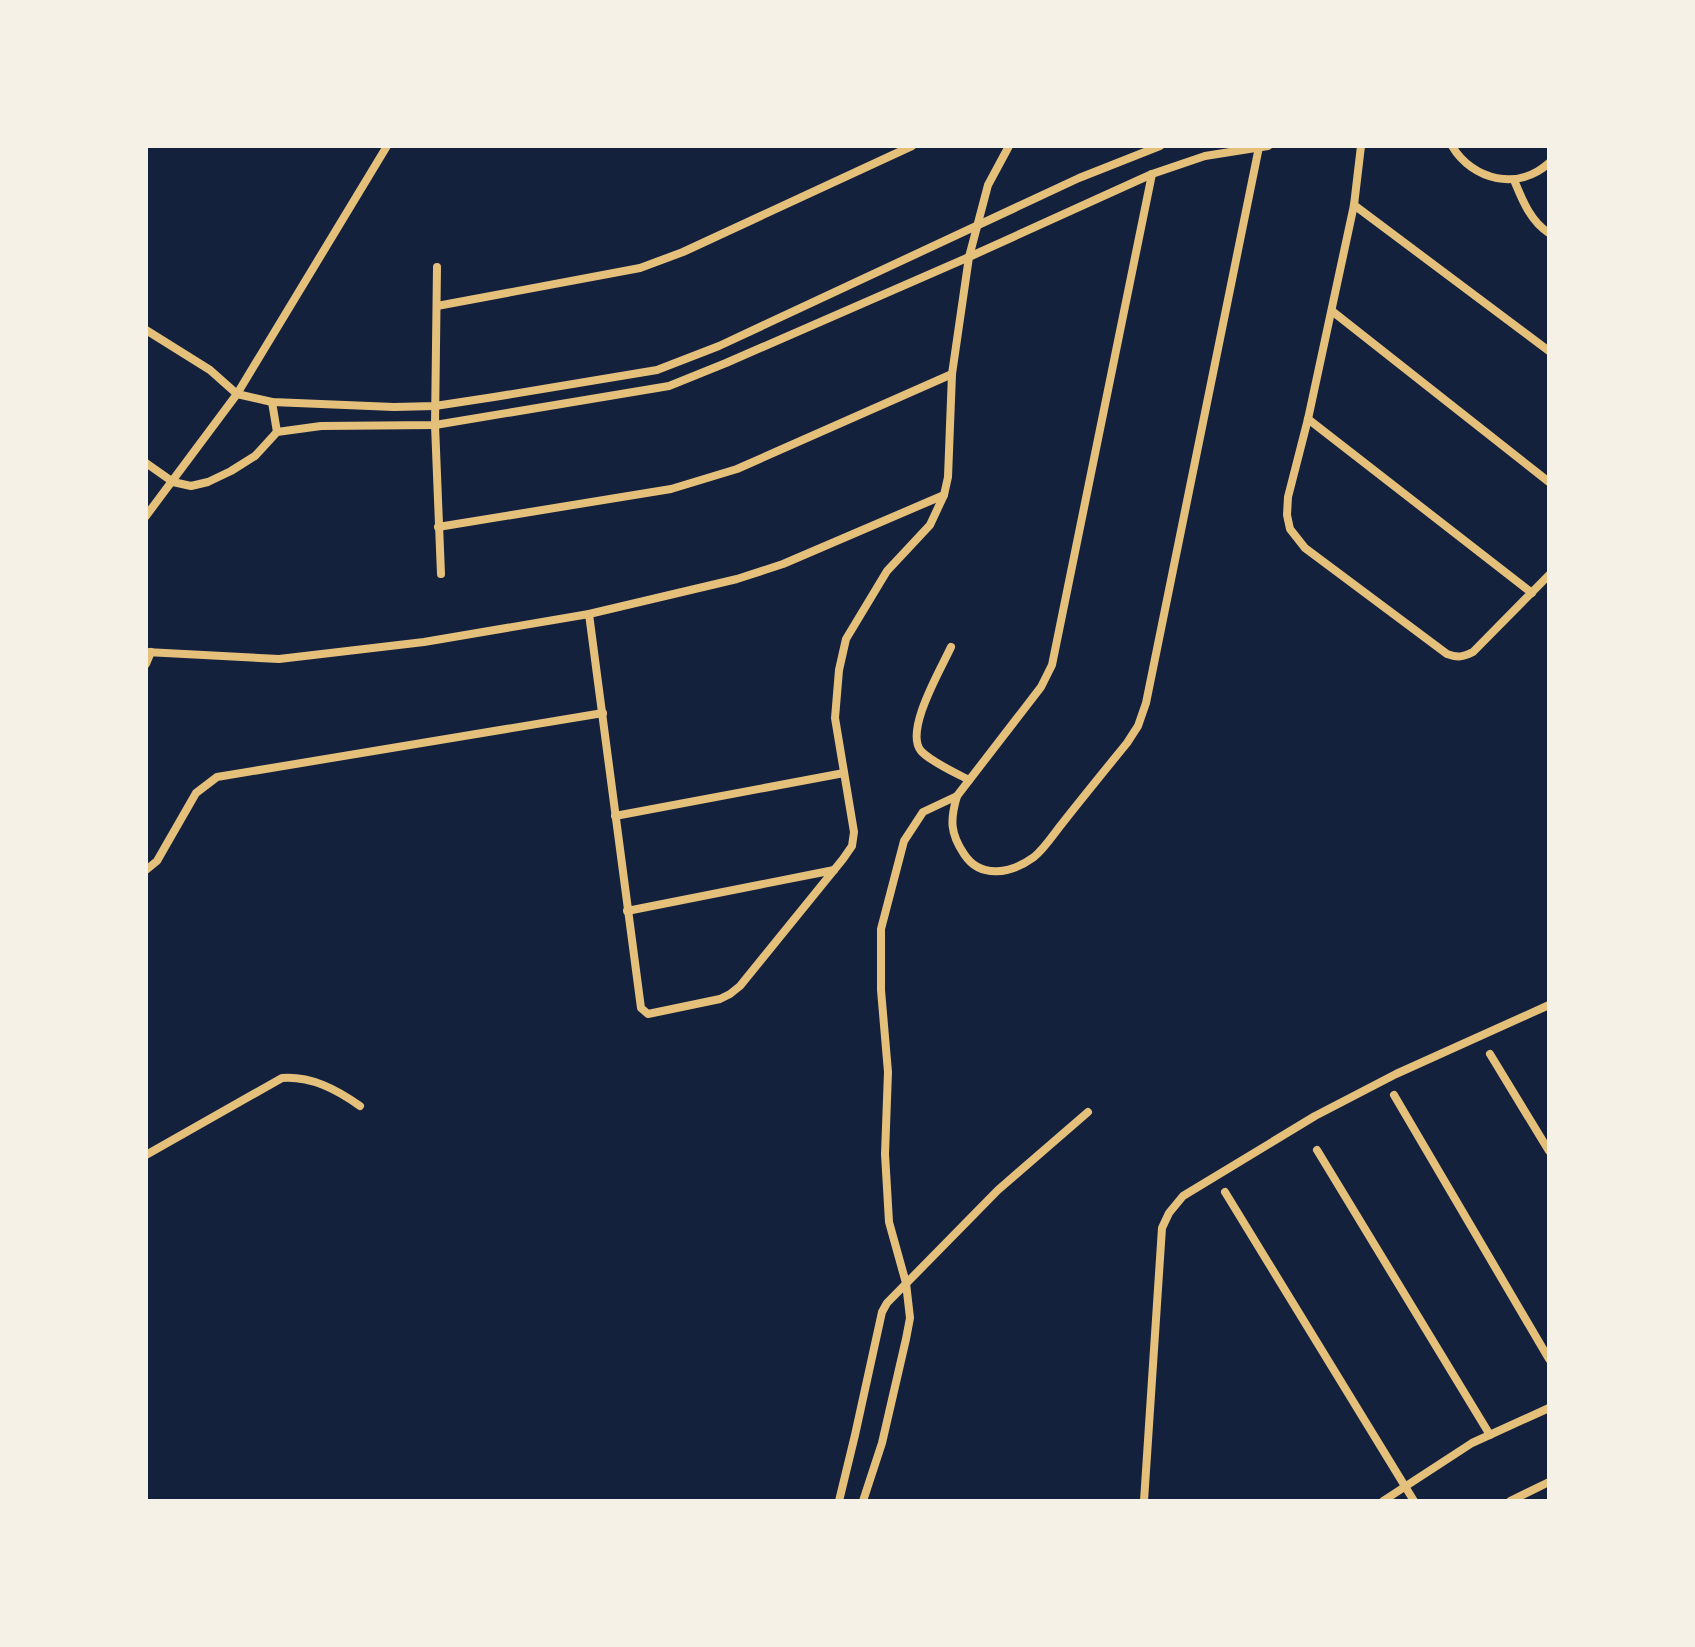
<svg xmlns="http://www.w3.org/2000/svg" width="1695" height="1647" viewBox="0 0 1695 1647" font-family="'PT Serif',serif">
<rect width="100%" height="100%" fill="#14213d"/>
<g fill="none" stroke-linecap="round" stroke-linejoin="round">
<g stroke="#e5c07b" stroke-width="8">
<path d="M 1361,146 L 1354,205 L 1308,419 L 1288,497 L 1287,515 L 1290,529 L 1305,548 L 1447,654 C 1458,658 1463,657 1473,652 L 1549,575"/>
<path d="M 1452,146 C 1473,181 1518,191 1549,163"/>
<path d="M 1152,174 L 1052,665 L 1041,687 L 957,796 C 950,820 950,833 964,854 C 981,880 1012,873 1034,857 C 1044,849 1053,835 1061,825 C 1083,797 1105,770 1127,743 L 1138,726 L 1146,703 L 1259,147"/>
<path d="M 1514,180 C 1522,199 1530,221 1549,233"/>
<path d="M 1354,205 L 1549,351"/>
<path d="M 437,267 L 435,425 L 441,574"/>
<path d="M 437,306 L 640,268 L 683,252 L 912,146"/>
<path d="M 1332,311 L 1549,482"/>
<path d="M 146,330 L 210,370 L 237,394 L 272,402 L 394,407 L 435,406 L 494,397 L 657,370 L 719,346 L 1079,178 L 1160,146"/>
<path d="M 272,402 L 277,432"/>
<path d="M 1308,419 L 1532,593"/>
<path d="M 146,463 L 173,482 L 191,486 L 208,482 L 231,471 L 255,456 L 277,432 L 321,426 L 435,425 L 669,386 L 726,363 L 969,257 L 1152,174 L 1205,156 L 1268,146"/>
<path d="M 146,516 L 237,394 L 387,146"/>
<path d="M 438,527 L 671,489 L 737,469 L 952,374"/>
<path d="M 589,614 L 641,1008 L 648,1014 L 720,999 L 730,994 L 740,986 L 843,859 L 852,846 L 854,832 L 835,718 L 839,670 L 846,639 L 887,571 L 930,525 L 944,495"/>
<path d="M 951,647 C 941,669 904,731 921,751 C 931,762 956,773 969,780"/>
<path d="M 146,652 L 279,659 L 424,642 L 589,614 L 737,579 L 783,564 L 944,495 L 948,477 L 952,374 L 969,257 L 988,185 L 1009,146"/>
<path d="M 146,664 L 151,652"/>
<path d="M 615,816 L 844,773"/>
<path d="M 146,870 L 157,861 L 196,793 L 217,777 L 603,713"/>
<path d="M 627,911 L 834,870"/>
<path d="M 1490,1054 L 1549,1151"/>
<path d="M 1394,1095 L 1549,1359"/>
<path d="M 1317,1150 L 1490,1435"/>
<path d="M 146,1155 L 282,1078 C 311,1076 336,1089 360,1106"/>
<path d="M 1225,1192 L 1414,1501"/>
<path d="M 839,1501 L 855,1435 L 882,1312 L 887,1303 L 998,1190 L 1088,1112"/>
<path d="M 863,1501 L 882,1443 L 906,1339 L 910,1318 L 906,1283 L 889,1222 L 885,1154 L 888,1072 L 881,990 L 881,929 L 904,841 L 923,812 L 957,796"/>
<path d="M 1144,1501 L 1162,1228 L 1169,1213 L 1183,1196 L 1315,1116 L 1396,1074 L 1549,1005"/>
<path d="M 1383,1501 L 1472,1443 L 1549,1408"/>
<path d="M 1510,1501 L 1549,1482"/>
</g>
</g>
<rect width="1695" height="1647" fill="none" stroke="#f6f1e7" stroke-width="296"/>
</svg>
